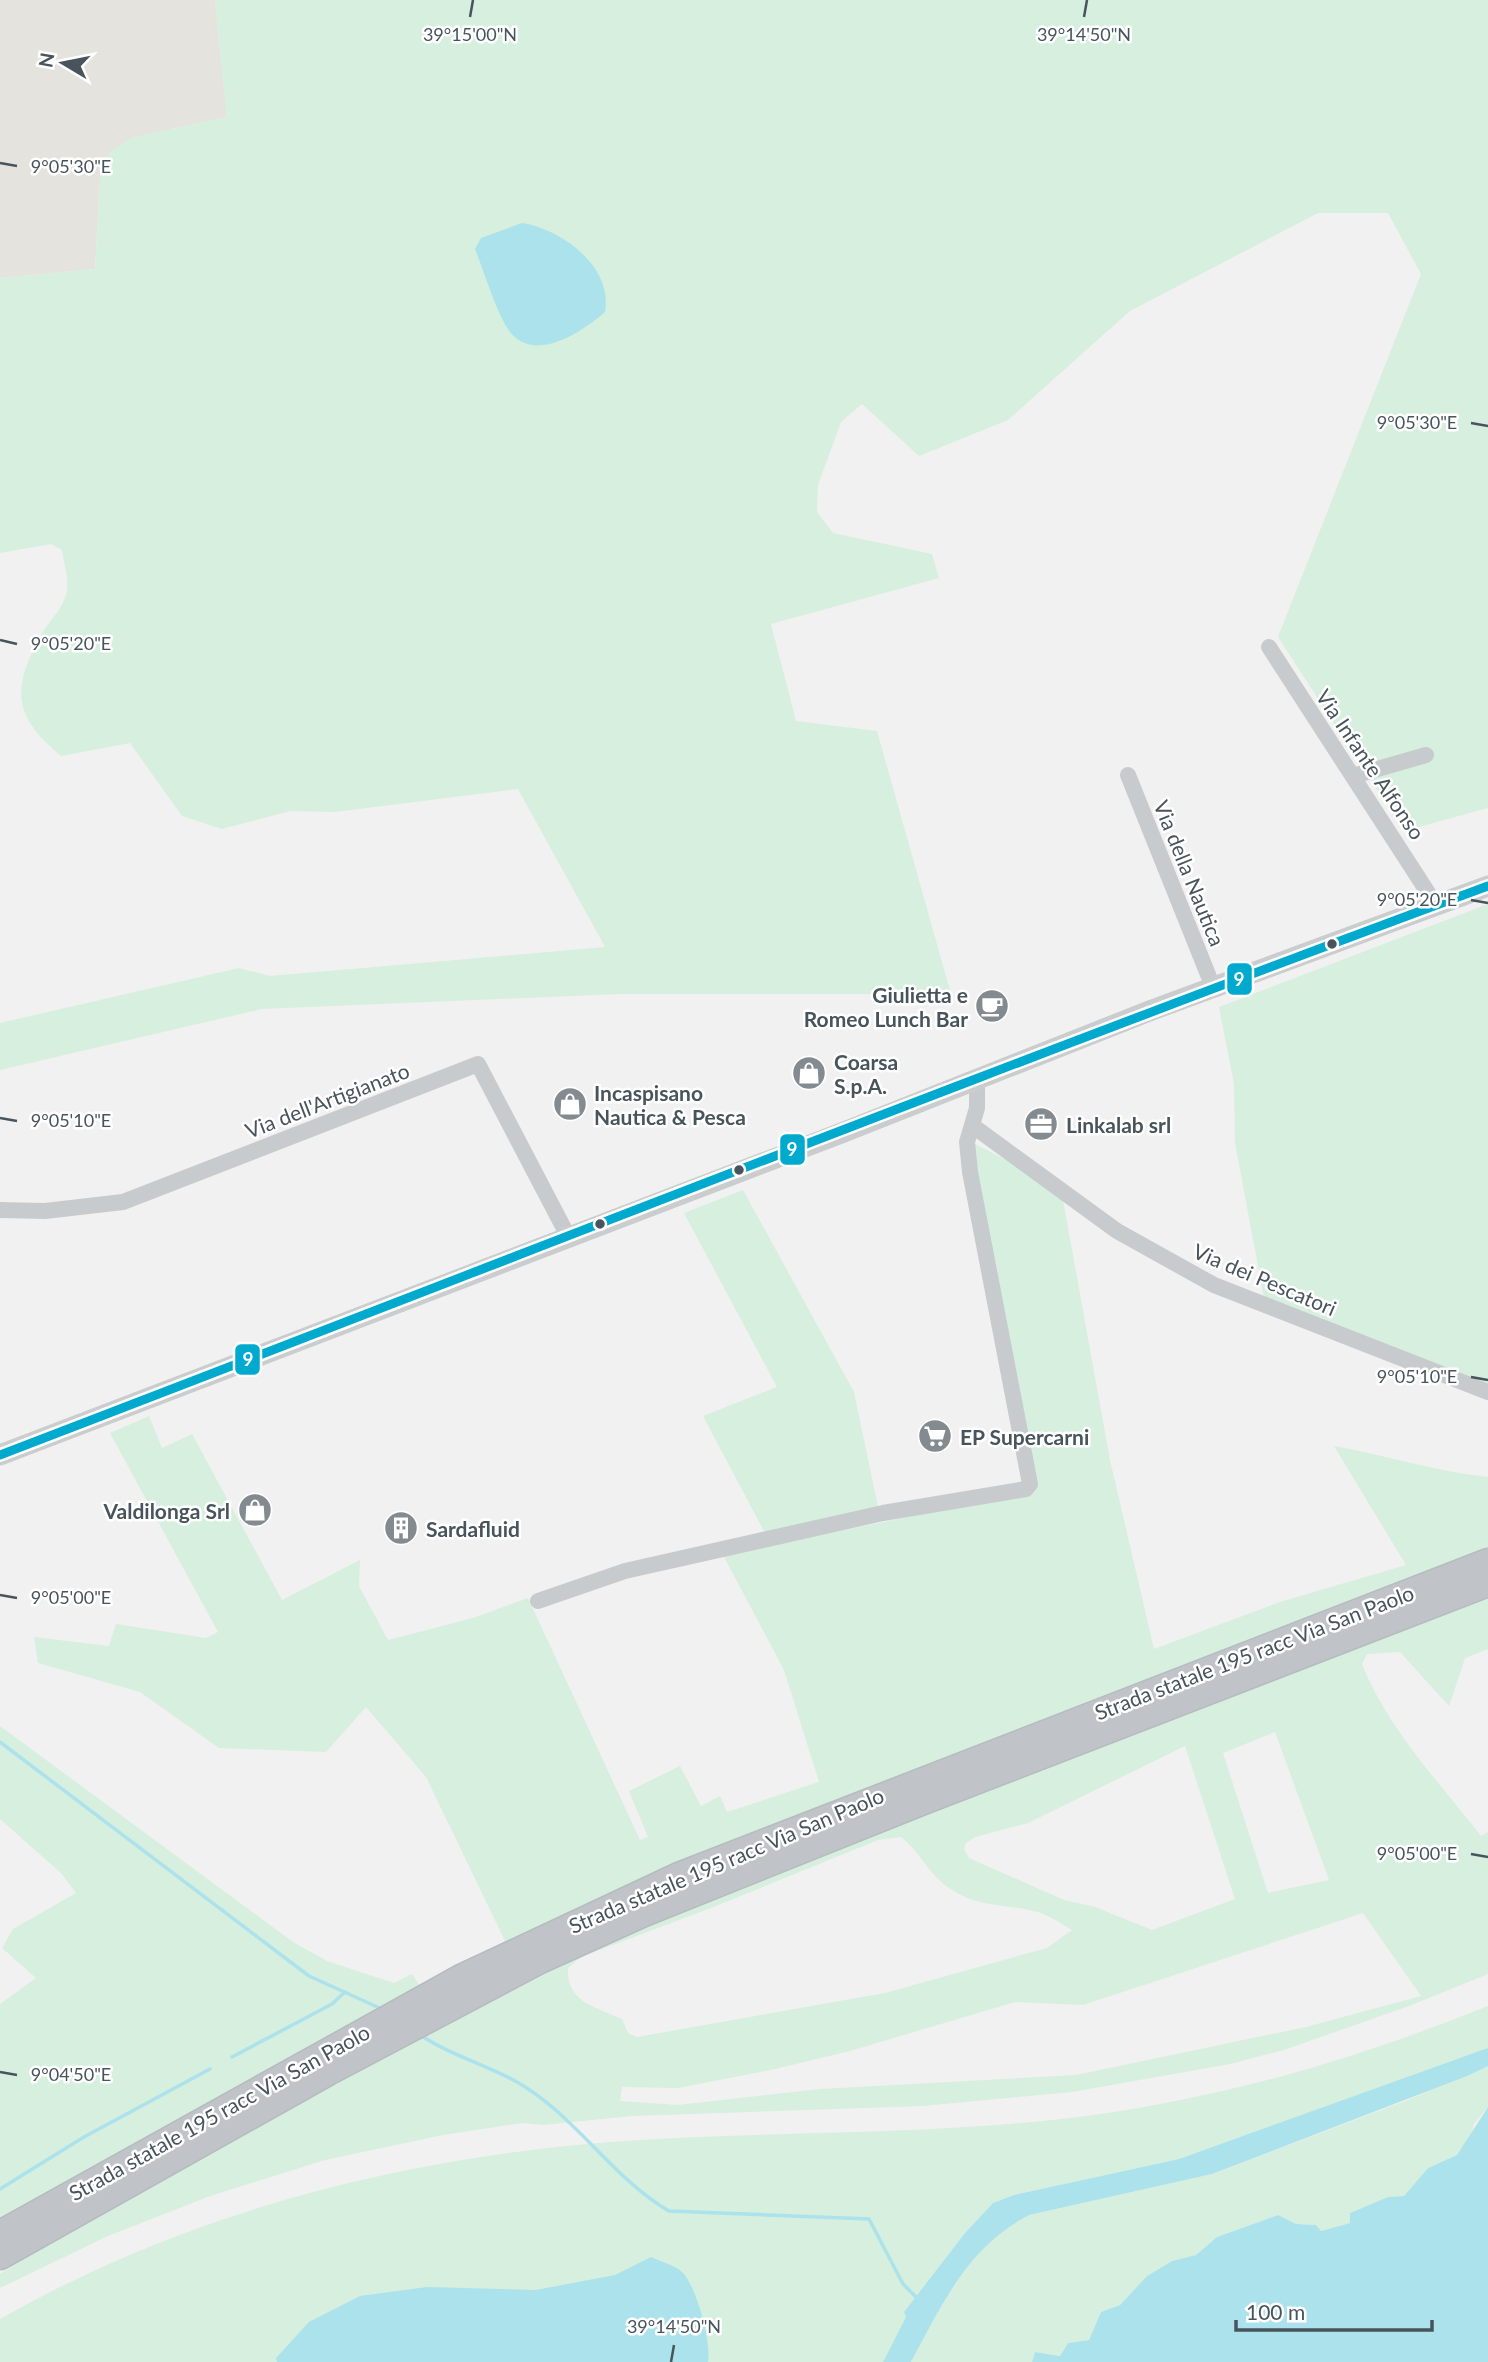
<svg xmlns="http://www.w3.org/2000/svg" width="1488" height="2362" viewBox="0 0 1488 2362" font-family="Lato,sans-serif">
<rect width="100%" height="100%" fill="#f1f1f1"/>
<path fill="#e5e3de" d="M 0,0 L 215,0 L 227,117 L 132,138 L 100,181 L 95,269 L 0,278 Z"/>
<g fill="#d6efde" fill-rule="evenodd">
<path d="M 215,0 L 1488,0 L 1488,808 L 1404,831 L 1278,637 L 1421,274 L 1388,213 L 1318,213 L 1130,311 L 1008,420 L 919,456 L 862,404 L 841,422 L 818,485 L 817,512 L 833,533 L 932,554 L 939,578 L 771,624 L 796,721 L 877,731 L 951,994 L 619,994 L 262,1009 L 0,1070 L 0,1023 L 239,968 L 270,976 L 605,947 L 518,789 L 335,812 L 290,811 L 222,829 L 182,816 L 130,743 L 61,756 C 13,716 11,689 41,635 C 48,622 60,612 65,598 C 71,584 64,565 62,550 L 51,544 L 0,553 L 0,278 L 95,269 L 100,181 L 103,162 L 112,150 L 132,138 L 227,117 Z"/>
<path d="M 1488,904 L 1488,1384 L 1264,1298 L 1235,1143 L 1234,1084 L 1219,1007 Z"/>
<path d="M 975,1144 L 1010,1162 L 1063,1200 L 1110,1460 L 1154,1649 L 1280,1602 L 1406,1565 L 1334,1446 C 1386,1455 1436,1472 1488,1477 L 1488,1549 L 931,1767 L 672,1915 L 1488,1592 L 1488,1649 L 1465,1658 L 1449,1706 L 1400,1652 L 1367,1654 L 1362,1664 C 1388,1729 1439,1782 1481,1836 L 1488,1832 L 1488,1974 L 1409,2006 L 1284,2050 L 1230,2064 L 1072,2092 L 923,2106 L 632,2116 L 543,2125 L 522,2123 L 443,2135 L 325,2160 L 210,2196 L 108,2236 L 0,2288 L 0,2274 L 63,2234 L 0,2219 L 0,2004 L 36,1978 L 2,1948 L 13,1929 L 76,1893 L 61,1873 L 0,1819 L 0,1726 L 293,1942 L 327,1961 L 394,1983 L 412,1974 L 420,1986 L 506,1943 L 426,1777 L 366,1707 L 326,1752 L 219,1748 L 140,1692 L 38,1663 L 34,1637 L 109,1646 L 116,1624 L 206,1638 L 218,1632 L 110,1433 L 149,1416 L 162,1448 L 192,1434 L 282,1600 L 360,1560 L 359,1586 L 388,1640 L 473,1618 L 528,1598 L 640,1840 L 648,1837 L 629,1791 L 680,1766 L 701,1806 L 720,1796 L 727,1812 L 819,1782 L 784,1670 L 723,1555 L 1030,1492 L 975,1163 ZM 1275,1732 L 1329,1880 L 1268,1893 L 1223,1753 ZM 1185,1746 L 1235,1899 L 1152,1930 L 1095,1907 L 1064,1900 L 969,1858 L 964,1849 L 966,1843 L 975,1837 L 1028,1823 ZM 901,1837 C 926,1857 927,1877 959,1894 C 983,1907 1012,1905 1038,1912 C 1050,1916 1062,1924 1072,1930 L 1047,1948 L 885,1993 L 637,2037 L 628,2033 L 622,2019 C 596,2007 566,2002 568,1968 L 581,1957 L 711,1908 L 878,1840 ZM 1363,1913 L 1421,1996 L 1306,2027 L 1076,2075 L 820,2089 L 678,2105 L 620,2101 L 622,2087 L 678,2088 L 775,2069 L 850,2051 L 1015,2002 L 1083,2005 Z"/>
<path d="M 743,1190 L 854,1392 L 878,1507 L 765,1533 L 703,1416 L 777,1387 L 684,1213 Z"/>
<path d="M 1488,2006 L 1488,2048 L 1484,2050 L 1179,2159 L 1014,2195 L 993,2203 L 965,2233 L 904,2312 L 906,2317 L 883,2362 L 0,2362 L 0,2319 C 186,2213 397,2159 610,2142 C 784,2129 961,2138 1133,2109 C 1261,2087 1368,2054 1488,2006 Z"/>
<path d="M 1488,2066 L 1488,2107 L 1474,2124 L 1471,2135 L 1457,2155 L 1428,2168 L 1404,2196 L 1388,2197 L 1350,2213 L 1350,2223 L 1320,2231 L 1316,2225 L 1296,2224 L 1278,2215 L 1217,2237 L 1196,2255 L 1172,2261 L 1147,2276 L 1120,2305 L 1101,2312 L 1089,2340 L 1068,2343 L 1060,2356 L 1035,2352 L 1032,2362 L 911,2362 C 943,2303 967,2248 1029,2215 L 1212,2174 L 1405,2101 Z"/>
</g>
<g fill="#ace2eb">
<path d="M 522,223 C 561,229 613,266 605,312 C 581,333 530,367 506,326 C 493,303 485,274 475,249 L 481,238 Z"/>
<path d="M 1488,2048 L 1488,2066 L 1467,2076 L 1212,2174 L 1029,2215 C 967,2248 943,2303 911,2362 L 883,2362 L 906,2317 L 904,2312 L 965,2233 L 993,2203 L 1014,2195 L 1179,2159 Z"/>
<path d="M 1488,2107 L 1488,2362 L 1032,2362 L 1035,2352 L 1060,2356 L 1068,2343 L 1089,2340 L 1101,2312 L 1120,2305 L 1147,2276 L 1172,2261 L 1196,2255 L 1217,2237 L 1278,2215 L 1296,2224 L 1316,2225 L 1321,2231 L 1350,2223 L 1350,2213 L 1388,2197 L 1404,2196 L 1428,2168 L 1457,2155 Z"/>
<path d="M 651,2257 C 659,2261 675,2265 682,2272 C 696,2285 712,2343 708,2362 L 277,2362 L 276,2358 L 309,2322 L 360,2296 L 427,2287 L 536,2290 L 615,2275 Z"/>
</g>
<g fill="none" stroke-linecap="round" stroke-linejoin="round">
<g stroke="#ace2eb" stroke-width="3.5">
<path d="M 0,1742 L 309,1976 L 384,2010"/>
<path d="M 419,2034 C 449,2055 485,2064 517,2082 C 575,2115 612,2178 669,2211 L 869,2219 L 903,2284 L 919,2300"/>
<path d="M 232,2057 L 332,2004 L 345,1992"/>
<path d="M 0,2189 L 84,2137 L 210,2069"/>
</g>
<g stroke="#b6bbc0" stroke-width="29">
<g id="trunk">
<path d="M 0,2234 L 461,1978 L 681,1875 L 1488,1562"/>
<path d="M 0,2256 L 328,2072 L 540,1960 L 644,1913 L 926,1800 L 1488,1583"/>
</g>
</g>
<g stroke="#c8cbcd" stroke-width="16">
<path d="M 1269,647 L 1436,905"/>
<path d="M 1128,775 L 1213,987"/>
<path d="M 1353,776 L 1426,755"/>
<path d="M 973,1126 L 1117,1231 L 1214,1285 L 1488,1392"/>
<path d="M 0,1210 L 45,1211 L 123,1202 L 478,1064 L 569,1238"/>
<path d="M 538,1601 L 625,1571 L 883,1513 L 1026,1489 L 1030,1484 L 970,1172 L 967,1142 L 977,1108 L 977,1080"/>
</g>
<path stroke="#caccce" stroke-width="21" d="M 0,1455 L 844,1132 L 1152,1010 L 1488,886"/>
<use href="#trunk" stroke="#c0c4c8" stroke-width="26"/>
<g stroke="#fff" stroke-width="14">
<path id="bus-1" d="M 0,1455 C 496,1265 990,1070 1488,886"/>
</g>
<use href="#bus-1" stroke="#00a9ce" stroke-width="9"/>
</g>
<path fill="none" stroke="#48545c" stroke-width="2.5" d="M 470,17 L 473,0M 1084,17 L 1087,0M 0,163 L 17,166M 1471,423 L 1488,426M 0,640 L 17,644M 1471,900 L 1488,903M 0,1118 L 17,1121M 1471,1377 L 1488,1380M 0,1595 L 17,1598M 1471,1854 L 1488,1857M 0,2072 L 17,2075M 671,2362 L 674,2345"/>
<defs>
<g id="cafe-disc" transform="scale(1.75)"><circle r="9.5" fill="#838b90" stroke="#fff"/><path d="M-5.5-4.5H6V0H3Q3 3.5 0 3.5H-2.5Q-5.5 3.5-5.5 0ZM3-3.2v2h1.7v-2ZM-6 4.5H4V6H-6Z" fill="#fff"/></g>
<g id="shop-disc" transform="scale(1.75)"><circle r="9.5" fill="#838b90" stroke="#fff"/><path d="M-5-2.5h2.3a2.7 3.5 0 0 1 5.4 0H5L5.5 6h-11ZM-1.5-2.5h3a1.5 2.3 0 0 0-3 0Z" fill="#fff"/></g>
<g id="office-disc" transform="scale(1.75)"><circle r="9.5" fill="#838b90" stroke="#fff"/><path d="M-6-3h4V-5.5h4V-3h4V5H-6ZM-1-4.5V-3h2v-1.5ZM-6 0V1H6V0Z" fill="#fff"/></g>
<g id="supermarket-disc" transform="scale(1.75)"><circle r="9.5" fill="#838b90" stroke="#fff"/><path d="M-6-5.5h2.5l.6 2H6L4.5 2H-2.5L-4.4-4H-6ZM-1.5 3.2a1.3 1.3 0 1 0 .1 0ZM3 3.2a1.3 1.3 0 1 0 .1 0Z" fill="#fff"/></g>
<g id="building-disc" transform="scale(1.75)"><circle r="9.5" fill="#838b90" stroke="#fff"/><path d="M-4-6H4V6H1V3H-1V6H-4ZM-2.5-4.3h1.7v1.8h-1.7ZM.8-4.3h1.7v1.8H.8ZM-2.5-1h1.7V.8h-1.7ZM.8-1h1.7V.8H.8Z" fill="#fff"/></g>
</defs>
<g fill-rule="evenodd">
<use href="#cafe-disc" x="992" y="1006"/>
<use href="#shop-disc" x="809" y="1073"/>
<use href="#shop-disc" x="570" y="1104"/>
<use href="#office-disc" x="1041" y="1124"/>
<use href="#supermarket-disc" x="935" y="1436"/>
<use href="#shop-disc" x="255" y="1510"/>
<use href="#building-disc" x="401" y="1528"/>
</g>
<g fill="#48545c" stroke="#fff" stroke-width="2.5">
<circle cx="1332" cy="944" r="6"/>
<circle cx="739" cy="1170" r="6"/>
<circle cx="600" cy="1224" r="6"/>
</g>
<g text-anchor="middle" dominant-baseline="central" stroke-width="5" stroke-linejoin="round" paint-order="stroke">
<g font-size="21" fill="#48545c" stroke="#fff">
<text transform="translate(1371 764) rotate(56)">Via Infante Alfonso</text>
<text transform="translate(1190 873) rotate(68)">Via della Nautica</text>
<text transform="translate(327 1100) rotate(-21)">Via dell'Artigianato</text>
<text transform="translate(1265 1279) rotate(23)">Via dei Pescatori</text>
<text transform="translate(1254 1652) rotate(-21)">Strada statale 195 racc Via San Paolo</text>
<text transform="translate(726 1860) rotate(-23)">Strada statale 195 racc Via San Paolo</text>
<text transform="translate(219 2112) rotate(-29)">Strada statale 195 racc Via San Paolo</text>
</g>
<g font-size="21" font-weight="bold" fill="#48545c" stroke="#fff" text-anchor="start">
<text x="968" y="994" text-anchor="end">Giulietta e<tspan x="968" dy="24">Romeo Lunch Bar</tspan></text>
<text x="834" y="1061">Coarsa<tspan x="834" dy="24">S.p.A.</tspan></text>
<text x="594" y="1092">Incaspisano<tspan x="594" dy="24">Nautica &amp; Pesca</tspan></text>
<text x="1066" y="1124">Linkalab srl</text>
<text x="960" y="1436">EP Supercarni</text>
<text x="230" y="1510" text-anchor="end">Valdilonga Srl</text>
<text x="426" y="1528">Sardafluid</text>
</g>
</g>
<g font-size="18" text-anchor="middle" fill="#48545c" stroke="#fff" stroke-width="5" stroke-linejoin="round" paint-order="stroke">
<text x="470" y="41">39°15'00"N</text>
<text x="1084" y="41">39°14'50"N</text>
<text x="71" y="173">9°05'30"E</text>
<text x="1417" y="429">9°05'30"E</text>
<text x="71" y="650">9°05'20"E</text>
<text x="1417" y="906">9°05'20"E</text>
<text x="71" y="1127">9°05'10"E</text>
<text x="1417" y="1383">9°05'10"E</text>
<text x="71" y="1604">9°05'00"E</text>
<text x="1417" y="1860">9°05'00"E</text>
<text x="71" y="2081">9°04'50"E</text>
<text x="674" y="2333">39°14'50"N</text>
</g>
<g stroke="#fff" stroke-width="2.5">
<rect x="1226" y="962" width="27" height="34" rx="7" fill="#00a9ce"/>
<rect x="779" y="1133" width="27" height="33" rx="7" fill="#00a9ce"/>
<rect x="234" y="1343" width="27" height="33" rx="7" fill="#00a9ce"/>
</g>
<g font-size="19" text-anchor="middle" font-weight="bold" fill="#fff">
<text x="1239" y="986">9</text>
<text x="792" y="1156">9</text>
<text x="248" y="1366">9</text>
</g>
<g transform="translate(63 63) rotate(280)" stroke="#ffffff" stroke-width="5" paint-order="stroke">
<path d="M0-5L12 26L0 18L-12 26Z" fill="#48545c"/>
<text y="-10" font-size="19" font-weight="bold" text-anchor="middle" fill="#48545c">N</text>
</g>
<path d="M1236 2320v10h196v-10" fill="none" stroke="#48545c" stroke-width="3.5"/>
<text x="1246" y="2320" font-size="21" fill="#48545c" stroke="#ffffff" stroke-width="5" paint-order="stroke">100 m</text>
</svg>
